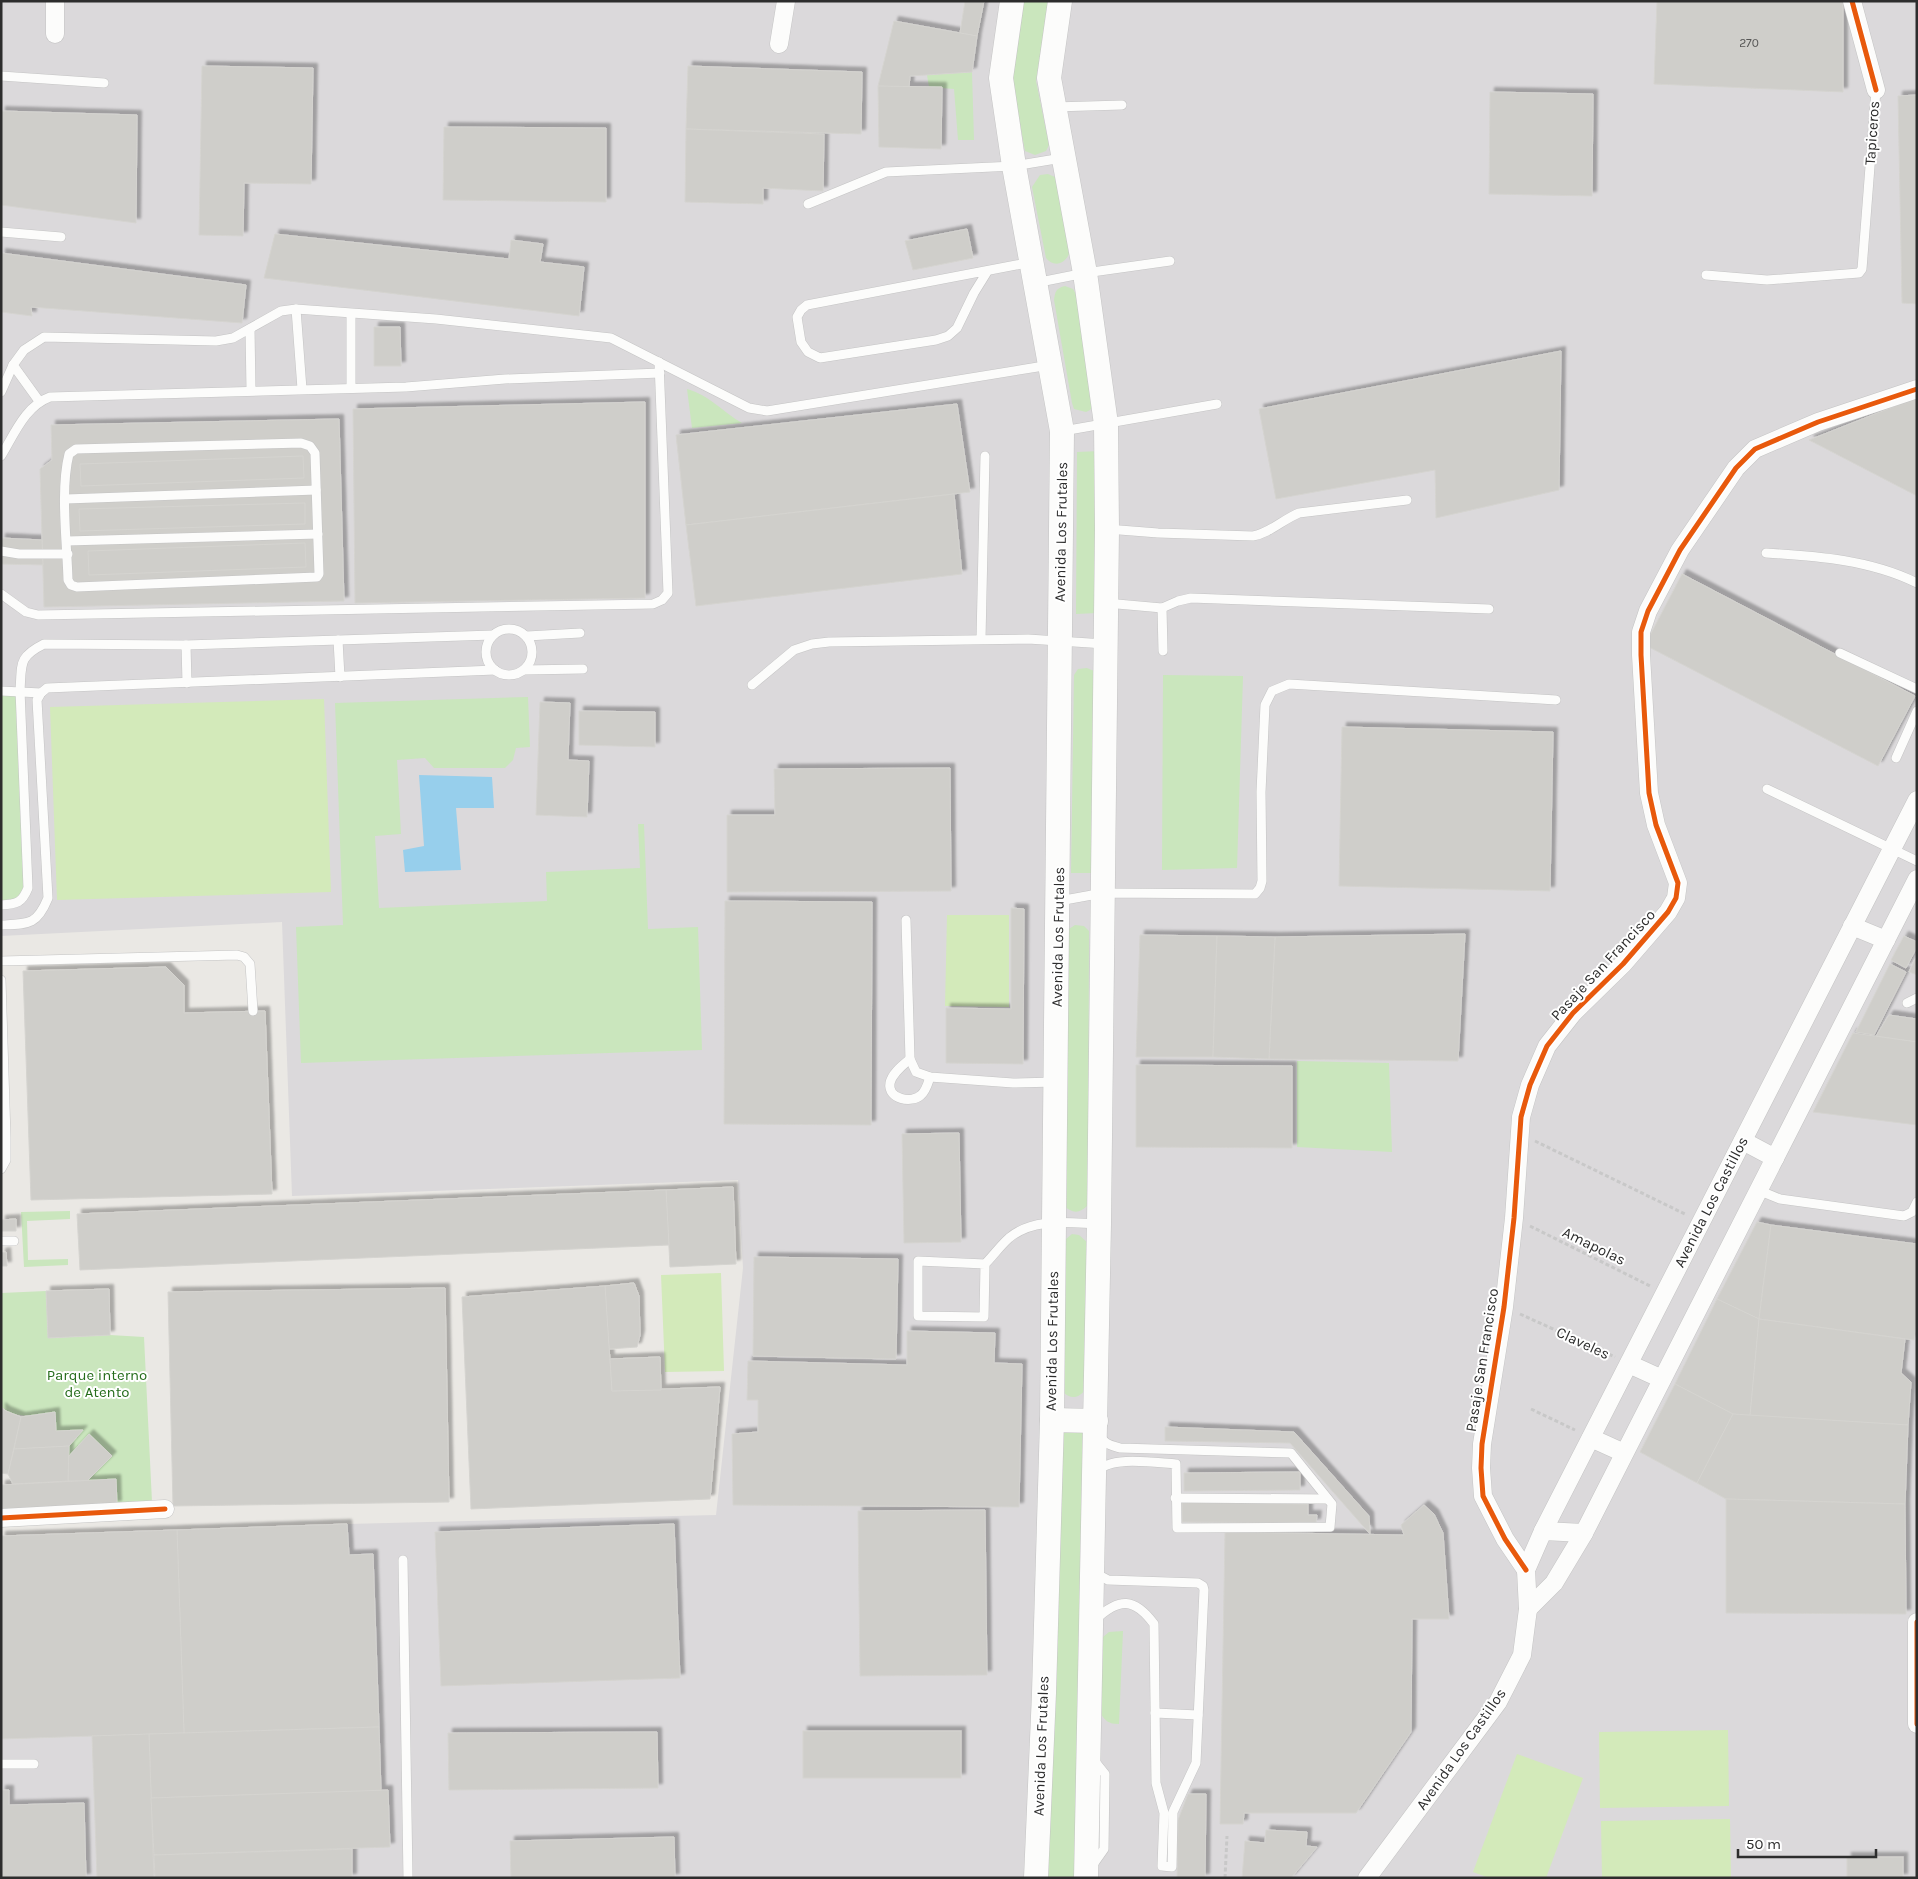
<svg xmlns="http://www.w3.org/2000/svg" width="1918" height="1879" viewBox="0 0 1918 1879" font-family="Karla,sans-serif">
<defs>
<filter id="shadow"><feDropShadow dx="4.5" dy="-4.5" stdDeviation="1" flood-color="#0004"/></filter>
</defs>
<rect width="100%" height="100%" fill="#eae8e4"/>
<path fill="#dbd9db" d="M 1,1 L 1917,1 L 1917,1878 L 1,1878 L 1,1536 L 347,1524 L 716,1515 L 743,1268 L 738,1180 L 292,1196 L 282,922 L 1,936 Z"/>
<g fill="#cae6bd">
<path d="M 1024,1 L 1049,1 L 1036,81 L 1049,145 L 1046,151 L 1035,155 L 1025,151 L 1013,86 L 1013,68 Z"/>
<path d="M 972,72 L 974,140 L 958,140 L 954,89 L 929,87 L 927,75 Z"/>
<path d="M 1048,174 L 1055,177 L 1058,182 L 1069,254 C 1064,265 1053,267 1046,258 L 1032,187 L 1040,175 Z"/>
<path d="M 1065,286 L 1073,289 L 1077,296 L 1093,406 L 1090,410 L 1086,412 L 1074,409 L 1072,403 L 1054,300 C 1055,292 1056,288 1065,286 Z"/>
<path d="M 687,389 C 709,395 723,412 742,423 L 692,428 Z"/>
<path d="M 1100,451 L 1097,613 L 1076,614 L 1077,452 Z"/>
<path d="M 1087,668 L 1094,671 L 1094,873 L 1071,873 L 1074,675 L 1078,669 Z"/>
<path d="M 1163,675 L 1243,676 L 1237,868 L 1162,870 Z"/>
<path d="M 23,691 L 28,890 L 16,901 L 1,902 L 1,693 Z"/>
<path d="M 528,697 L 530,747 L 516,748 L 513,760 L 505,768 L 434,768 L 425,758 L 397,760 L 401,834 L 375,836 L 379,908 L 547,901 L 546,872 L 640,868 L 638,824 L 644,824 L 648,929 L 698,927 L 702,1050 L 301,1063 L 296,927 L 343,925 L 335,703 Z"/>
<path d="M 1075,925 L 1084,926 L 1089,931 L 1088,1205 C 1079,1214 1073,1214 1063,1205 L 1069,929 Z"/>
<path d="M 1297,1061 L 1389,1063 L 1392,1152 L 1297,1147 Z"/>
<path d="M 70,1211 L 70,1219 L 27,1221 L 28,1260 L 68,1259 L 68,1265 L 24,1267 L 21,1212 Z"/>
<path d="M 1072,1234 L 1079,1235 L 1089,1244 L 1087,1388 C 1080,1397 1072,1401 1063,1392 L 1063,1247 L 1066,1239 Z"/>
<path d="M 46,1291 L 49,1338 L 110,1335 L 144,1337 L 152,1502 L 117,1505 L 116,1479 L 87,1481 L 112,1455 L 89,1435 L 68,1457 L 69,1446 L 83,1430 L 56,1431 L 55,1412 C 36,1415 17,1420 1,1407 L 1,1293 Z"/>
<path d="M 1085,1430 L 1078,1878 L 1048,1878 L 1061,1438 L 1065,1432 Z"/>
<path d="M 1123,1631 L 1119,1724 C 1108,1724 1106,1721 1099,1712 L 1103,1637 L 1109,1632 Z"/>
</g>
<g fill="#d3eaba">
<path d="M 324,699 L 331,892 L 57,900 L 50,707 Z"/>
<path d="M 947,915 L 1009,915 L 1009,1007 L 945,1006 Z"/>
<path d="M 721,1273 L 724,1371 L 665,1372 L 661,1275 Z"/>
<path d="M 1728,1730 L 1729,1806 L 1600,1808 L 1599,1732 Z"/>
<path d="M 1517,1754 L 1583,1778 L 1546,1878 L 1489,1878 L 1473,1872 Z"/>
<path d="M 1730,1819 L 1731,1878 L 1602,1878 L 1601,1821 Z"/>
</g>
<path fill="#97cfec" d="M 419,775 L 492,777 L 494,808 L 456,808 L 461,870 L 405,872 L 403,850 L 424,846 Z"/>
<g fill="#cfceca" stroke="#d5d4d0" filter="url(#shadow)">
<path d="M 965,1 L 984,1 L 977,36 L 960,33 Z"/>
<path d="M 1657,1 L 1843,1 L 1843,92 L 1654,84 Z"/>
<path d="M 894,21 L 977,36 L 972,72 L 910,76 L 909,87 L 878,86 Z"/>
<path d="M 202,66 L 313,68 L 311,184 L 244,183 L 243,236 L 199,235 Z"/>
<path d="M 688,66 L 862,72 L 861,134 L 686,129 Z"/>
<path d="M 878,86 L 942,87 L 941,149 L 879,147 Z"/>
<path d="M 1490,92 L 1593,94 L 1592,196 L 1489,194 Z"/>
<path d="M 1917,95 L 1917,304 L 1902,303 L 1898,96 Z"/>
<path d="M 1,111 L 137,115 L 136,223 L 1,205 Z"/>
<path d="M 444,127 L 606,128 L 606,202 L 443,200 Z"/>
<path d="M 686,129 L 824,134 L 823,191 L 763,188 L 763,204 L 685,202 Z"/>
<path d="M 967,229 L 973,258 L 913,270 L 905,241 Z"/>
<path d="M 275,234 L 509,259 L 511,240 L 543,244 L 540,262 L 584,267 L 579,316 L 264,278 Z"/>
<path d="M 1,253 L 246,285 L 242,323 L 31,307 L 32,316 L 1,312 Z"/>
<path d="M 374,327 L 400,327 L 401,366 L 374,366 Z"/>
<path d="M 1561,351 L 1559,490 L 1436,518 L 1435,470 L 1276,499 L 1259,409 Z"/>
<path d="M 1913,399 L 1917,399 L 1917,496 L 1809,440 Z"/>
<path d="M 645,402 L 645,598 L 355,603 L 353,409 Z"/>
<path d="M 957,404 L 970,492 L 686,525 L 676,435 Z"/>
<path d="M 339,419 L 344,601 L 44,607 L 40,469 L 52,460 L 51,425 Z"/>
<path d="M 303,456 L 304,478 L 81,486 L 80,464 Z"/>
<path d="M 954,494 L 962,574 L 696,606 L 686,525 Z"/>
<path d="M 305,503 L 305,524 L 80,531 L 79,509 Z"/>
<path d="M 1,538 L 42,540 L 43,565 L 1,564 Z"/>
<path d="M 305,543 L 306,567 L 89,575 L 88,551 Z"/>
<path d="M 1682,574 L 1915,696 L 1878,766 L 1645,645 Z"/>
<path d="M 540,702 L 570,703 L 568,760 L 589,761 L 587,817 L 536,815 Z"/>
<path d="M 579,711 L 655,712 L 655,747 L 579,745 Z"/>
<path d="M 1342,727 L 1553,732 L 1550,891 L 1339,886 Z"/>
<path d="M 950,768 L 951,891 L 727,892 L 727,815 L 775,815 L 774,769 Z"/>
<path d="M 725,901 L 872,902 L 871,1125 L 724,1124 Z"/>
<path d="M 1011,908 L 1024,909 L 1023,1064 L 946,1063 L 946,1008 L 1011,1009 Z"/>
<path d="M 1465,934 L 1458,1061 L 1269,1059 L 1275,937 Z"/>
<path d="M 1140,935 L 1217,936 L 1213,1057 L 1136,1057 Z"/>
<path d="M 1217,936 L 1275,937 L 1269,1059 L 1213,1057 Z"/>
<path d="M 1904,936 L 1917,942 L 1917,947 L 1906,968 L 1891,960 Z"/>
<path d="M 1915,959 L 1917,960 L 1917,975 L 1909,972 Z"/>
<path d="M 1890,964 L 1906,972 L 1874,1035 L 1856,1032 Z"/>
<path d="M 166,967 L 184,985 L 184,1013 L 265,1011 L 272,1194 L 31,1200 L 23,971 Z"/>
<path d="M 1889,1015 L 1917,1019 L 1917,1042 L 1876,1036 Z"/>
<path d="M 1853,1033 L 1917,1042 L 1917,1125 L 1813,1112 Z"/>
<path d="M 1136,1065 L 1292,1066 L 1292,1148 L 1136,1147 Z"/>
<path d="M 959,1133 L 961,1242 L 904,1243 L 902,1134 Z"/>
<path d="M 733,1187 L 736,1264 L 670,1267 L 666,1190 Z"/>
<path d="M 666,1190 L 669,1245 L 80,1270 L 77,1214 Z"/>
<path d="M 16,1219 L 16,1231 L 1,1231 L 1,1220 Z"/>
<path d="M 1757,1222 L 1771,1225 L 1759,1319 L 1717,1299 Z"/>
<path d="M 1771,1225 L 1917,1244 L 1917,1320 L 1914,1340 L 1759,1319 Z"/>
<path d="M 6,1252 L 7,1266 L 1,1266 L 1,1253 Z"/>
<path d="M 754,1257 L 898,1259 L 896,1359 L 753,1356 Z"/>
<path d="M 634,1283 L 639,1296 L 640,1335 L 637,1347 L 609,1349 L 605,1286 Z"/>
<path d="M 605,1286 L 612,1391 L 720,1387 L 710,1499 L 471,1509 L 462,1297 Z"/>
<path d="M 445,1288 L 449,1502 L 173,1506 L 168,1292 Z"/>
<path d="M 109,1289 L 110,1335 L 48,1338 L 46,1291 Z"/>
<path d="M 1717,1299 L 1759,1319 L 1750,1416 L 1733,1414 L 1675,1384 Z"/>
<path d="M 1759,1319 L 1905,1339 L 1901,1373 L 1911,1382 L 1908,1425 L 1750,1416 Z"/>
<path d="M 907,1331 L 995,1333 L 994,1363 L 1022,1364 L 1019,1507 L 733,1505 L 732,1434 L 758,1432 L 758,1400 L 747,1400 L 748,1361 L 907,1365 Z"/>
<path d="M 660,1357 L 661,1390 L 612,1391 L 610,1359 Z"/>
<path d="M 1675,1384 L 1733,1414 L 1697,1483 L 1640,1452 Z"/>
<path d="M 1,1407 L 6,1411 L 21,1417 L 8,1474 L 1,1473 Z"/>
<path d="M 55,1412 L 56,1431 L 83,1430 L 69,1446 L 14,1449 L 21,1417 Z"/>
<path d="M 1733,1414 L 1908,1425 L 1905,1504 L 1726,1499 L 1697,1483 Z"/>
<path d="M 1165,1427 L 1294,1432 L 1369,1516 L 1370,1534 L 1290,1443 L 1165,1441 Z"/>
<path d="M 89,1434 L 112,1456 L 87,1481 L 68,1481 L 68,1457 Z"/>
<path d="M 69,1446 L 68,1481 L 13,1484 L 8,1474 L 14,1449 Z"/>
<path d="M 1300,1472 L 1300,1490 L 1184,1491 L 1184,1473 Z"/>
<path d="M 116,1479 L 117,1505 L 1,1510 L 1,1485 Z"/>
<path d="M 1726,1499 L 1905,1504 L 1906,1614 L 1726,1613 Z"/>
<path d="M 1182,1502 L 1308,1504 L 1308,1515 L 1317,1515 L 1316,1523 L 1182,1522 Z"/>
<path d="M 1424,1505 L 1434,1514 L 1443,1533 L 1449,1619 L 1412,1619 L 1411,1732 L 1356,1813 L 1244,1813 L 1243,1824 L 1220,1824 L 1225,1532 L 1404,1535 L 1401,1525 Z"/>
<path d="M 985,1510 L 987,1675 L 860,1676 L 858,1511 Z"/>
<path d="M 347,1524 L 349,1555 L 373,1554 L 379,1727 L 184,1733 L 177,1530 Z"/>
<path d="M 674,1524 L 680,1678 L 441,1686 L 435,1532 Z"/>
<path d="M 177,1530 L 184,1733 L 1,1739 L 1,1536 Z"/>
<path d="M 379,1727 L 381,1791 L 151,1798 L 149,1734 Z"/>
<rect x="803" y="1731" width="158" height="47"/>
<path d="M 657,1732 L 658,1788 L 449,1790 L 448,1733 Z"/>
<path d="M 149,1734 L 154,1878 L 97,1878 L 92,1736 Z"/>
<path d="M 1,1790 L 9,1790 L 9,1805 L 84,1803 L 86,1878 L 1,1878 Z"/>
<path d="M 388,1790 L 390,1847 L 154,1855 L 151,1798 Z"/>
<path d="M 1188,1794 L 1206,1794 L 1205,1878 L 1177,1878 L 1178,1820 Z"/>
<path d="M 1266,1830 L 1307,1832 L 1306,1846 L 1317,1847 L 1291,1878 L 1242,1878 L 1245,1841 L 1265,1843 Z"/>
<path d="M 674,1837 L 675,1878 L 511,1878 L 510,1841 Z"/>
<path d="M 352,1849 L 352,1878 L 155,1878 L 154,1855 Z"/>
<rect x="1847" y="1857" width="56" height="21"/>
</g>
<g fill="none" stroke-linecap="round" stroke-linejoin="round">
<g stroke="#c4c4c4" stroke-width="10">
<g id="lane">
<path d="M 1,76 L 104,83"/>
<path d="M 1054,107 L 1122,105"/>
<path d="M 808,204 L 886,172 L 1014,166 L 1062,158"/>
<path d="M 1,232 L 61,237"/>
<path d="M 987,272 L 974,293 L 957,328 L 948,336 L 936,340 L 820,358 L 808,352 L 801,342 L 797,317 L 801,310 L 807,305 L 1032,262"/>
<path d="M 1706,275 L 1767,280 L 1859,273 L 1862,269 L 1876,90"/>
<path d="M 1035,283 L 1085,273 L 1170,261"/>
<path d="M 296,309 L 302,389"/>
<path d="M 250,329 L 251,390"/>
<path d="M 13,365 L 39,401"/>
<path d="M 351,388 L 351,314"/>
<path d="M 1,392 L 13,365 L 24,350 L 44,337 L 216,341 L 233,338 L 281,311 L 296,309 L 436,319 L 611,338 L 749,408 L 767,411 L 1050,365"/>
<path d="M 1063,431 L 1217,404"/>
<path d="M 301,443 L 310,446 L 315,453 L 319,574 L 317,577 L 77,587 L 71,585 L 68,580 C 67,542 60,490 69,454 L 76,449 Z"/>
<path d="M 1,456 C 14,435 25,406 50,397 L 406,387 L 505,379 L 660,373"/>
<path d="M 66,499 L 316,490"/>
<path d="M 1107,529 L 1158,533 L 1253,536 C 1270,533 1282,520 1299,513 L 1407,500"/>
<path d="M 67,541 L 318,534"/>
<path d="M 1,551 L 19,554 L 68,554"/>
<path d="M 1766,553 C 1817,556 1871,560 1917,583"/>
<path d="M 1,594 L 26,612 L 38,615 L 653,604 L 662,600 L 668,593 L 659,362"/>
<path d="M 1106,603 L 1162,608 L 1178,601 L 1191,598 L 1489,609"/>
<path d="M 1162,608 L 1163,651"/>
<circle cx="509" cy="652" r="23"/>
<path d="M 527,636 L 580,633"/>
<path d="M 981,639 L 985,456"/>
<path d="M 338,640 L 340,677"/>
<path d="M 186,645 L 187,683"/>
<path d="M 1840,653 L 1917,689"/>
<path d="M 524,670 L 583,669"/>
<path d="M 752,685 L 794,650 L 812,644 L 829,642 L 1028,639 L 1105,644"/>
<path d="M 1,691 L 41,693"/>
<path d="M 1896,758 L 1917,711"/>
<path d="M 1767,789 L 1917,861"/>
<path d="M 1059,901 L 1103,893 L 1255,894 L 1260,888 L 1262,881 L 1261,792 L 1265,705 L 1272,691 L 1289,684 L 1556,700"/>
<path d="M 1,905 C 17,904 22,903 28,888 L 20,690 C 22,664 18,657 44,644 L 186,645 L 493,635"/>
<path d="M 906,920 L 910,1059 L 916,1072 L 930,1077 L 1013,1083 L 1055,1082"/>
<path d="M 1,925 C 29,924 37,925 48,898 L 37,700 L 41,693 L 47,688 L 495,670"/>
<path d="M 1,961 L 237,955 L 244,957 L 250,964 L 253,1011"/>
<path d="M 1,980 L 6,1137 L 6,1160 L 1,1169"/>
<path d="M 1907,1003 L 1917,998"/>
<path d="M 910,1059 C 903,1065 892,1073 890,1083 C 887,1099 912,1104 921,1095 C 926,1091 928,1083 930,1077"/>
<path d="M 1758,1190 L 1780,1199 L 1904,1216 L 1912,1212 L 1917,1202"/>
<path d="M 1,1241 L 14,1241"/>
<path d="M 985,1264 L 918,1261 L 918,1316 L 984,1317 L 985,1264 C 993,1256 1000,1246 1009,1238 C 1034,1217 1068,1223 1099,1224"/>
<path d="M 1098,1472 C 1108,1455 1157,1463 1176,1464 L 1177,1528 L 1330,1527 L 1332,1504 L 1291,1453 L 1120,1448 C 1110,1445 1103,1444 1100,1434"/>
<path d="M 1175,1498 L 1327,1499"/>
<path d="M 403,1560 L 408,1878"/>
<path d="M 1093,1572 L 1108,1580 L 1198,1583 L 1203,1586 L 1204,1590 L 1196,1763 L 1173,1812 L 1172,1867 L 1162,1866 L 1164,1813 L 1156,1783 L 1154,1624 C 1134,1597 1119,1598 1096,1619"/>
<path d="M 1155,1713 L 1198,1715"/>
<path d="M 1,1764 L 34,1764"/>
<path d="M 1092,1866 L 1104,1849 L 1105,1774 L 1093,1759"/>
</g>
</g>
<g stroke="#c4c4c4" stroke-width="19">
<g id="street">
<path d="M 1852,1 L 1876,90"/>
<path d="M 55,34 L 55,1"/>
<path d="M 779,44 L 786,1"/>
<path d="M 1852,926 L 1886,940"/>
<path d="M 1743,1141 L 1775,1158"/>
<path d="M 1629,1364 L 1662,1379"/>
<path d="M 1591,1438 L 1624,1453"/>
<path d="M 1,1518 L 165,1509"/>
<path d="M 1543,1531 L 1584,1533"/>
<path d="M 1526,1570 L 1505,1539 L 1483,1496 L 1481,1468 L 1482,1444 L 1504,1307 L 1514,1218 L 1521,1117 L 1530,1085 L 1547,1046 L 1573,1013 L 1623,964 L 1668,912 L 1676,898 L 1678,883 L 1656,825 L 1649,793 L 1641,655 L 1641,632 L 1648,611 L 1680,550 L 1736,468 L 1755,449 L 1818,422 L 1917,389"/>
<path d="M 1528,1609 L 1554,1583 L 1584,1533 L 1917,879"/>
<path d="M 1917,1622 L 1917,1724"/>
<path d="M 1367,1878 L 1498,1702 L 1522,1655 L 1528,1609 L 1526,1570 L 1543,1531 L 1917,800"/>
</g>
</g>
<g stroke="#c4c4c4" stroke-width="25">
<g id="secondary">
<path d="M 1012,1 L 1001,78 L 1014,166 L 1062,431 L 1052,1420 L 1044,1693 L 1036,1878"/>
<path d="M 1060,1 L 1049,78 L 1085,273 L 1106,424 L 1107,529 L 1099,1224 L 1086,1878"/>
<path d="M 1052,1420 L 1096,1421"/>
</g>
</g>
<g stroke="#c8c8c8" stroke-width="3" stroke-dasharray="4 2.5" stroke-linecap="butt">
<path d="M 1535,1141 L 1687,1215"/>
<path d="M 1530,1226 L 1650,1286"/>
<path d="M 1520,1314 L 1615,1357"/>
<path d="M 1531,1409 L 1575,1430"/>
<path d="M 1225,1878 L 1227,1836"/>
</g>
<use href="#lane" stroke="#fcfcfb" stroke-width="9"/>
<use href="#street" stroke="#fcfcfb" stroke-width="18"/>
<use href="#secondary" stroke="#fcfcfb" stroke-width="24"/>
<g stroke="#fff" stroke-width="8">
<g id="cycleway">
<path d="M 1852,1 L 1876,90"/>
<path d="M 1,1518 L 165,1509"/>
<path d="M 1526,1570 L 1505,1539 L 1483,1496 L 1481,1468 L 1482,1444 L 1504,1307 L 1514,1218 L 1521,1117 L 1530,1085 L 1547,1046 L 1573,1013 L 1623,964 L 1668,912 L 1676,898 L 1678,883 L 1656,825 L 1649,793 L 1641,655 L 1641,632 L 1648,611 L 1680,550 L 1736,468 L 1755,449 L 1818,422 L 1917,389"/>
<path d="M 1917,1622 L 1917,1724"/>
</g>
</g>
<use href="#cycleway" stroke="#e8590c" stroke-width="5"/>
</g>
<g text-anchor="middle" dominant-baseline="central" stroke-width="4" stroke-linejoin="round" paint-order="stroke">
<g font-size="12" fill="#575756">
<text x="1749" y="43">270</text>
</g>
<g font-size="15" fill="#2d2d2d" stroke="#fff">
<text transform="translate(1872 133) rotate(-86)">Tapiceros</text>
<text transform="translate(1061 532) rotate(-89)">Avenida Los Frutales</text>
<text transform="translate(1058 937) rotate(-89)">Avenida Los Frutales</text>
<text transform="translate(1603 965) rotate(-47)">Pasaje San Francisco</text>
<text transform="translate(1711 1202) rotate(-63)">Avenida Los Castillos</text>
<text transform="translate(1594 1246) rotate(26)">Amapolas</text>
<text transform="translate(1052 1341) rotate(-89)">Avenida Los Frutales</text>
<text transform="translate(1583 1343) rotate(25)">Claveles</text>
<text transform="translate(1482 1360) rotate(-81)">Pasaje San Francisco</text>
<text transform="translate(1041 1746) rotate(-88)">Avenida Los Frutales</text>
<text transform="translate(1461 1749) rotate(-55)">Avenida Los Castillos</text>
</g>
<g font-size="15" fill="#256c1b" stroke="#fff">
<text x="97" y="1375">Parque interno<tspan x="97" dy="17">de Atento</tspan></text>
</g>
</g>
<rect width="1918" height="1879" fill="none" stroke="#2d2d2d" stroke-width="5"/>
<path d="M1738 1849v8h138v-8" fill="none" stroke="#2d2d2d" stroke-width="2.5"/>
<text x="1746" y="1849" font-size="15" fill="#2d2d2d" stroke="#ffffff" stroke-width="4" paint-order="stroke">50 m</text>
</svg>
